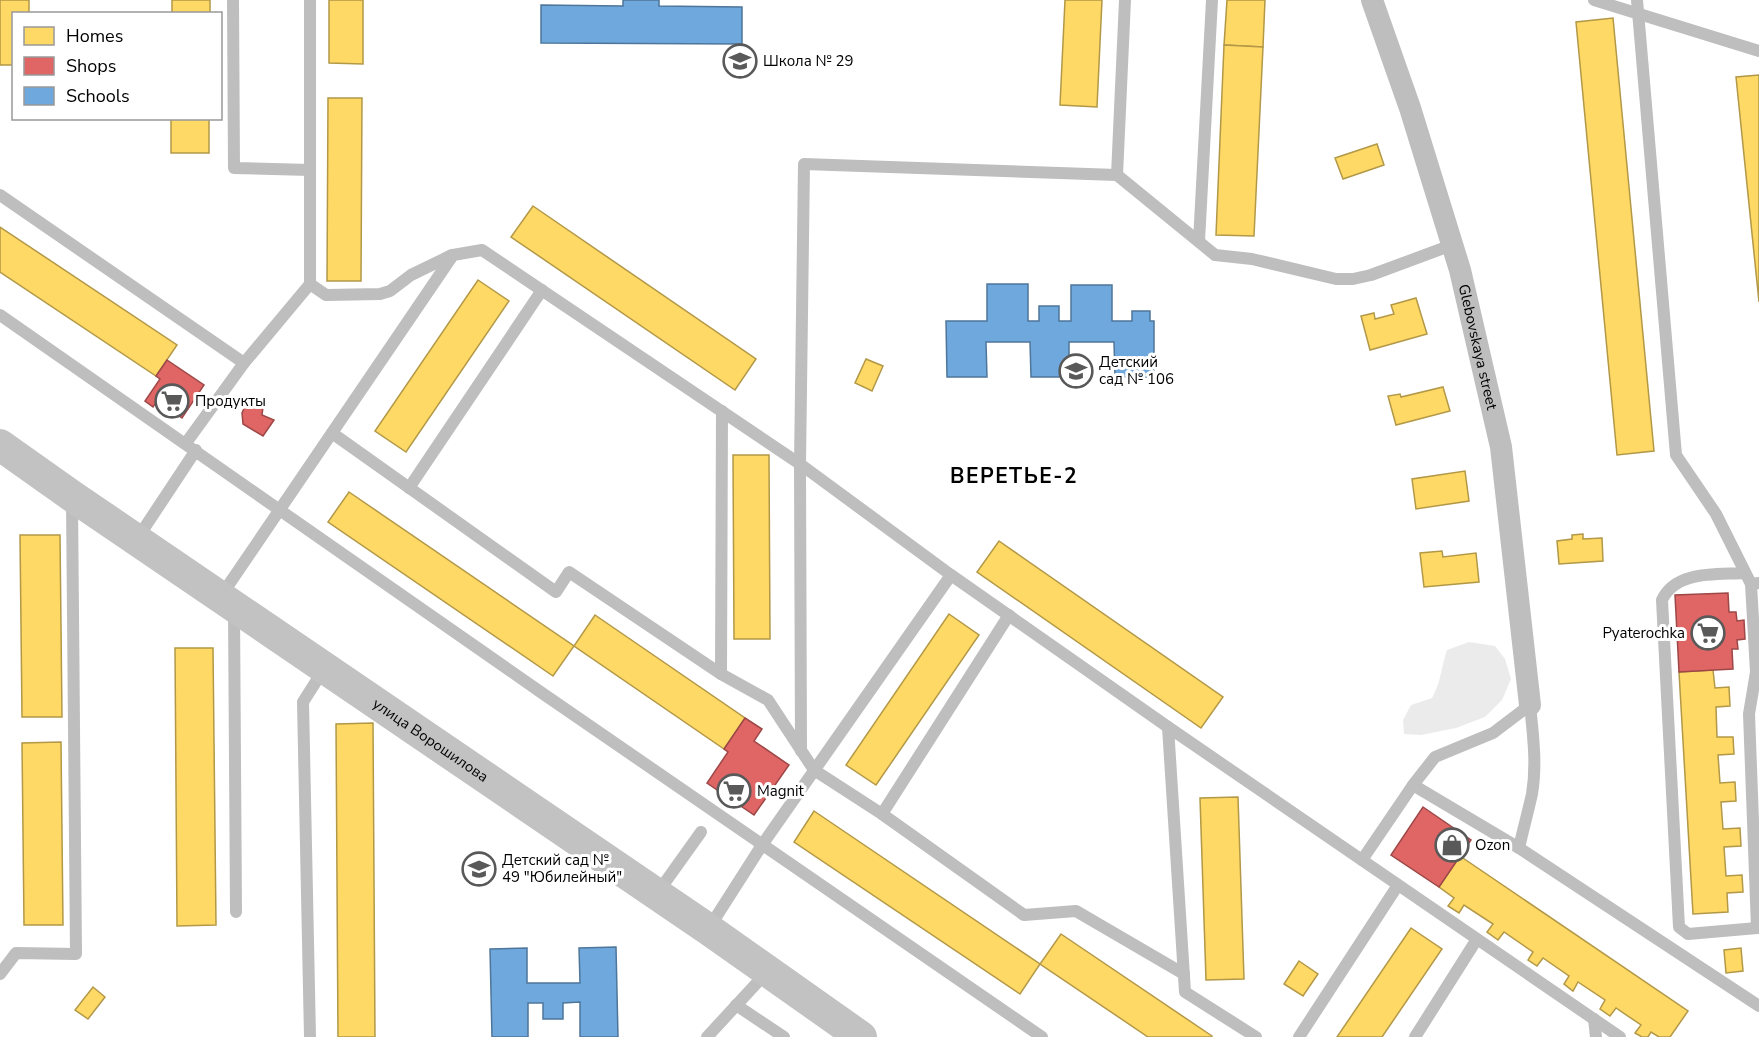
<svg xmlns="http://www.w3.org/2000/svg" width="1759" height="1037" viewBox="0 0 1759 1037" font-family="'Nunito Sans',sans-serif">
<rect width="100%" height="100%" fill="#fff"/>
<path fill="#ebebeb" d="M 1469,642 L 1495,646 L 1505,659 L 1511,679 L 1502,700 L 1485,717 L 1456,728 L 1421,735 L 1404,734 L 1403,720 L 1411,705 L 1432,698 C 1441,682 1441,668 1447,650 Z"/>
<g fill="#ffd966" stroke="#b29847" stroke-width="1.5">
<path d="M 0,0 L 29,0 L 29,14 L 14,14 L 14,65 L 0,65 Z"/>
<rect x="172" y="0" width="38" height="14"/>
<path d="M 329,0 L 363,0 L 363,64 L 329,63 Z"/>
<path d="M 1065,0 L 1102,0 L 1097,107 L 1060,105 Z"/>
<path d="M 1227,0 L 1265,0 L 1263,47 L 1224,45 Z"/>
<path d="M 1613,18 L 1654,451 L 1617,455 L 1576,22 Z"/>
<path d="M 1224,45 L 1263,47 L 1254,236 L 1216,235 Z"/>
<path d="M 1759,75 L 1759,302 L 1736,77 Z"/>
<path d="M 328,98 L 362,98 L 361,281 L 327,281 Z"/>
<rect x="171" y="118" width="38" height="35"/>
<path d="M 1377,144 L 1384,165 L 1343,179 L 1335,158 Z"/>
<path d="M 533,206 L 756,359 L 735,390 L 511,237 Z"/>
<path d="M 0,227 L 177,345 L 156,376 L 0,272 Z"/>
<path d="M 478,280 L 509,301 L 406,452 L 375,431 Z"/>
<path d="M 1416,298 L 1427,334 L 1370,350 L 1361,316 L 1374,313 L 1375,319 L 1394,314 L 1391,305 Z"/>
<path d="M 866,359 L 883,366 L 872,391 L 855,383 Z"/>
<path d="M 1443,387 L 1450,411 L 1396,425 L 1388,396 L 1400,394 L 1401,397 Z"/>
<path d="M 733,455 L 769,455 L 770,639 L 734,639 Z"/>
<path d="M 1465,471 L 1469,501 L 1416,509 L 1412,479 Z"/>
<path d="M 349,492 L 574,646 L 553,676 L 328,522 Z"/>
<path d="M 1583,534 L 1583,539 L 1602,538 L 1603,561 L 1559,564 L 1557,541 L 1572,539 L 1572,535 Z"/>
<path d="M 20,535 L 60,535 L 62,717 L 22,717 Z"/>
<path d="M 999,541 L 1223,697 L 1201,728 L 977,572 Z"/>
<path d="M 1442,551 L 1443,557 L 1476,553 L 1479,582 L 1424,587 L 1420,553 Z"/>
<path d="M 949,614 L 979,635 L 876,785 L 846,765 Z"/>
<path d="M 595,615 L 745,718 L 724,749 L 574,646 Z"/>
<path d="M 175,648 L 213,648 L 216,925 L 177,926 Z"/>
<path d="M 1713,670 L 1715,688 L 1729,687 L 1730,706 L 1716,707 L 1717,737 L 1733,737 L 1734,754 L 1718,755 L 1720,783 L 1735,782 L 1736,801 L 1721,802 L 1723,829 L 1740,828 L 1741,846 L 1724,847 L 1726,876 L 1742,875 L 1743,892 L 1727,893 L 1728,912 L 1693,914 L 1679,672 Z"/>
<path d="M 373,723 L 375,1037 L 338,1037 L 336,724 Z"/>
<path d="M 61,742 L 63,925 L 24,925 L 22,743 Z"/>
<path d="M 1238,797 L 1244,979 L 1206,980 L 1200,798 Z"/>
<path d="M 814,811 L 1040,964 L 1020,994 L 794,842 Z"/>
<path d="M 1460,856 L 1688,1011 L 1670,1037 L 1659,1037 L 1651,1032 L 1648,1037 L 1642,1037 L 1635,1033 L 1641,1025 L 1616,1008 L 1610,1016 L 1600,1009 L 1605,1000 L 1578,982 L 1573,991 L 1564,984 L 1569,976 L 1543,958 L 1537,966 L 1528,960 L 1533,952 L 1504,932 L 1498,940 L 1487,932 L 1493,924 L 1464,905 L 1459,913 L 1448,906 L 1454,898 L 1439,887 Z"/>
<path d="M 1411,928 L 1442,949 L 1382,1037 L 1337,1037 Z"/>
<path d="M 1061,934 L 1212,1036 L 1211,1037 L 1148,1037 L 1040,964 Z"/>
<path d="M 1741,948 L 1743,971 L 1726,973 L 1724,950 Z"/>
<path d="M 1299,961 L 1318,974 L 1303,996 L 1284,984 Z"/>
<path d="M 93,987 L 105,997 L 88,1019 L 75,1010 Z"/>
</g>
<g fill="#e06666" stroke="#9d4747" stroke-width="1.5">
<path d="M 167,360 L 204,385 L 182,418 L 157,401 L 153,407 L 145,401 L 160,379 L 156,376 Z"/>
<path d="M 246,404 L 263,407 L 262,415 L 274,420 L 263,436 L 243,424 L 242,413 Z"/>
<path d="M 1728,593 L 1729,612 L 1736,612 L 1737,621 L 1744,620 L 1745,639 L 1737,640 L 1738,649 L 1732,649 L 1733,669 L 1679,672 L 1675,595 Z"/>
<path d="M 745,718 L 762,729 L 754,741 L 789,765 L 754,815 L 707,783 L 728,752 L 724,749 Z"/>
<path d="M 1423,807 L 1471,840 L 1439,887 L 1391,855 Z"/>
</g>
<g fill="#6fa8dc" stroke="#4e769a" stroke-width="1.5">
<path d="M 623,0 L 659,0 L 659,6 L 742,7 L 742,44 L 541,43 L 541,5 L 623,6 Z"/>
<path d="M 987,284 L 1028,284 L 1028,321 L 1039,321 L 1039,306 L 1059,306 L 1059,321 L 1071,321 L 1071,285 L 1112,285 L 1112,321 L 1132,321 L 1132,311 L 1150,311 L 1150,321 L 1154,321 L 1154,377 L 1115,377 L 1114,342 L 1069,342 L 1069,377 L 1031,377 L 1030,342 L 986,342 L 987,377 L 947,377 L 946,321 L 987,321 Z"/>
<path d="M 616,947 L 618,1037 L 580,1037 L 580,1002 L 563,1003 L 563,1019 L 543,1019 L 543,1003 L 528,1003 L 528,1037 L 492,1037 L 490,949 L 527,948 L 527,983 L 580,983 L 579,948 Z"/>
</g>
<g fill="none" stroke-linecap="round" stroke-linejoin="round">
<g stroke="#bebebe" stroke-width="12">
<path d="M 233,0 L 234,168 L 310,170"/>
<path d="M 1594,0 L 1759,51"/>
<path d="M 1637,0 L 1676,455 L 1716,514 L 1751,584 L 1759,583"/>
<path d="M 1117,175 L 1125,0"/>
<path d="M 0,195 L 244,363 L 186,443"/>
<path d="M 1199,241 L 1212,0"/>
<path d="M 310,284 L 326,295 L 380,294 L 390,291 L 411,275 L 452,255"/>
<path d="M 0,315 L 542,693 L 1042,1037"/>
<path d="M 244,363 L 310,284 L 310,0"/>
<path d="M 332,433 L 556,592 L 569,572 L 721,674 L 722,411"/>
<path d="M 409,488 L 542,290"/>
<path d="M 137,539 L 196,450"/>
<path d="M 1745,573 C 1717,575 1676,570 1662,600 L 1679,927 L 1688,934 L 1757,928"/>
<path d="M 1751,584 L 1756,672 L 1749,714 L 1757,928 L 1759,928"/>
<path d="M 221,596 L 453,255 L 482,250 L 800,464 L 951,575 L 1168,727 L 1620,1037"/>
<path d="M 234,609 L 236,912"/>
<path d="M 721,674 L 768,700 L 814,770 L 882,814 L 1009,615"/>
<path d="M 1168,727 L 1185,992 L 1256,1037"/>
<path d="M 801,751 L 800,464 L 804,164 L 1117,175 L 1215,255 L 1252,259 L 1336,279 L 1353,279 L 1371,275 L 1452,245"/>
<path d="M 1413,785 L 1435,757 L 1493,733 L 1530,705"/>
<path d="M 882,814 L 1024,915 L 1076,911 L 1184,974"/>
<path d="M 1519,848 C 1523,830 1528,812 1532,794 C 1537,764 1533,735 1530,705"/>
<path d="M 1362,860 L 1413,785 L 1519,848 L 1759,1006"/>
<path d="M 656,895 L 701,832"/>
<path d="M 709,928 L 762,845 L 951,575"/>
<path d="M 0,974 L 16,953 L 76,954 L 72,500"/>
<path d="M 736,1005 L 784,1037"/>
<path d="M 1594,1019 L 1596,1037"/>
<path d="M 310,1037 L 303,702 L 324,669"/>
<path d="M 707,1037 L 767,972"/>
<path d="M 1299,1037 L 1398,885"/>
<path d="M 1415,1037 L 1477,939"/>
</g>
<path stroke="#bebebe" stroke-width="22" id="s1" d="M 1372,0 L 1410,108 L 1460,270 L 1501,447 L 1530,705"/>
<path stroke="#c2c2c2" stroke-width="32" id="s2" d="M 0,445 L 72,496 L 708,929 L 861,1037"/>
</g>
<defs>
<g id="school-ring" transform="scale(1.725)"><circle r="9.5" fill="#fff" stroke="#595959" stroke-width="1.5"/><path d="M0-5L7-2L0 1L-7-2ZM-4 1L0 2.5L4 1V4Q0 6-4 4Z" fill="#595959"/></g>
<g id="supermarket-ring" transform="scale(1.725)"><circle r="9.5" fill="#fff" stroke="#595959" stroke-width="1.5"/><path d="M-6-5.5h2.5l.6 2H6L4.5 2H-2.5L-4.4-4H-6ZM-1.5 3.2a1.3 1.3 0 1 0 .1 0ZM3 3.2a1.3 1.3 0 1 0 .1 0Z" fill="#595959"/></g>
<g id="shop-ring" transform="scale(1.725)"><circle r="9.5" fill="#fff" stroke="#595959" stroke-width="1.5"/><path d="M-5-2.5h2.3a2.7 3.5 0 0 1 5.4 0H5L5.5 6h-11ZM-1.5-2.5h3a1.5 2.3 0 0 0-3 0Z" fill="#595959"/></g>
</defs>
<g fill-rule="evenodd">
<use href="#school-ring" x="740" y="61"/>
<use href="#school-ring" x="1076" y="371"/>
<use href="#supermarket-ring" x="172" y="401"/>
<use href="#supermarket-ring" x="1708" y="633"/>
<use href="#supermarket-ring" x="734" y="791"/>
<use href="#shop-ring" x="1452" y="845"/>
<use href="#school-ring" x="479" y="869"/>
</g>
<g text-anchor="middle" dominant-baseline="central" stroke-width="6" stroke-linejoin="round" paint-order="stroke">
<g font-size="15" fill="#000" stroke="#fff" text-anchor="start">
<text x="763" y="61">Школа № 29</text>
<text x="1099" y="362">Детский<tspan x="1099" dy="17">сад № 106</tspan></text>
<text x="195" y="401">Продукты</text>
<text x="1685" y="633" text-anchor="end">Pyaterochka</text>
<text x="757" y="791">Magnit</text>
<text x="1475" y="845">Ozon</text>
<text x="502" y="860">Детский сад №<tspan x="502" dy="17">49 "Юбилейный"</tspan></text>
</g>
<g font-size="15" fill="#000" stroke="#fff">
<text stroke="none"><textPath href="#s1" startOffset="363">Glebovskaya street</textPath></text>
<text stroke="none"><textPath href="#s2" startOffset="522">улица Ворошилова</textPath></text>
</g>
<g font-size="21" font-weight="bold" letter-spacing="1.5" fill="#000" stroke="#fff">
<text x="1014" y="476">ВЕРЕТЬЕ-2</text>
</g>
</g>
<rect x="12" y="12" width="210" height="108" fill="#ffffff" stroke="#999999" stroke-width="1.5"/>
<rect x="24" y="27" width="30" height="18" fill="#ffd966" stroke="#999999" stroke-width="1.5"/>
<text x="66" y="42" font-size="18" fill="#000000">Homes</text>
<rect x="24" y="57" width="30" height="18" fill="#e06666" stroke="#999999" stroke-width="1.5"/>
<text x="66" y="72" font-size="18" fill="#000000">Shops</text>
<rect x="24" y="87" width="30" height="18" fill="#6fa8dc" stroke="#999999" stroke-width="1.5"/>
<text x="66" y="102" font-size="18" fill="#000000">Schools</text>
</svg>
